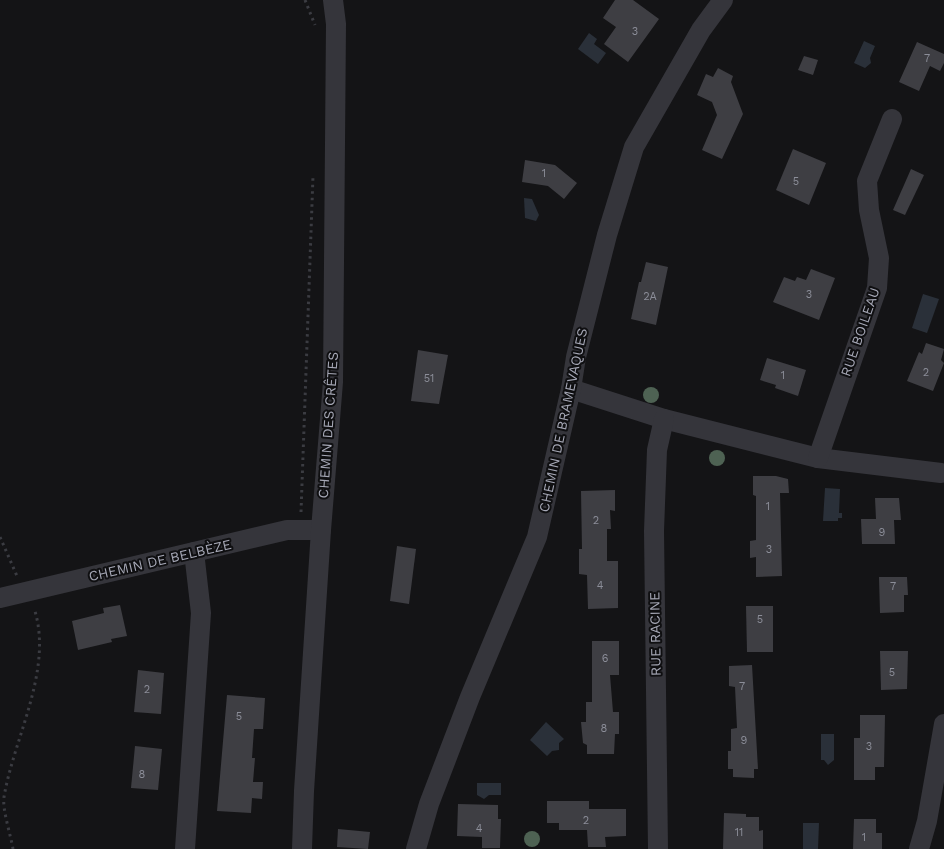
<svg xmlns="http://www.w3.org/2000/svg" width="944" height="849" viewBox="0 0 944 849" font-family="'Work Sans',sans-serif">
<rect width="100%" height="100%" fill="#141416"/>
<g fill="#2a3039">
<path d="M 589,33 L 597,39 L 594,44 L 606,53 L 598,64 L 578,49 Z"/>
<path d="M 864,41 L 875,46 L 870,58 L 871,63 L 865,68 L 854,63 Z"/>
<path d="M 524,198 L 532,199 L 539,215 L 536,221 L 525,218 Z"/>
<path d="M 923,294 L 939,299 L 927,333 L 912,328 Z"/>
<path d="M 825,488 L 840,489 L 839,513 L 842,513 L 842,518 L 838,518 L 838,521 L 823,521 Z"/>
<path d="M 546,722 L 564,739 L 559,743 L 559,750 L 552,751 L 547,756 L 530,740 Z"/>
<path d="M 821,734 L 834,734 L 834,760 L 828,765 L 824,760 L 821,760 Z"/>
<path d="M 477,783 L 501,783 L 501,795 L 489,795 L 484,799 L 477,795 Z"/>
<path d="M 803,823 L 819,823 L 818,849 L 803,849 Z"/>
</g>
<g fill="#3e3e43">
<path d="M 615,0 L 633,0 L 659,19 L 628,62 L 604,44 L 616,27 L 603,18 Z"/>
<path d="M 917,42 L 944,54 L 944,63 L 940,71 L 930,66 L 919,91 L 899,82 Z"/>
<path d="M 804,56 L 818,60 L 813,75 L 798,70 Z"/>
<path d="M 718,68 L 733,76 L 731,82 L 743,114 L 722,159 L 702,150 L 717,115 L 712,102 L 697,95 L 706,74 L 713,77 Z"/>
<path d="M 793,149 L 826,163 L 809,205 L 776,190 Z"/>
<path d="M 525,160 L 555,165 L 577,183 L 564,199 L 548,186 L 522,182 Z"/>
<path d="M 911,169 L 924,175 L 905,215 L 893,210 Z"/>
<path d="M 646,262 L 668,267 L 656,325 L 631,319 L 639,282 L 641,282 Z"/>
<path d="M 811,269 L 835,278 L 819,320 L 773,302 L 784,277 L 795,281 L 797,277 L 806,280 Z"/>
<path d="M 926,343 L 944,349 L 941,360 L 944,363 L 933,391 L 907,381 L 919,352 L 922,354 Z"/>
<path d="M 418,350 L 448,355 L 439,404 L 411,401 Z"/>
<path d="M 767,358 L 806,370 L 798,396 L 775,388 L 776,385 L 760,380 Z"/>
<path d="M 753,476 L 776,476 L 788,479 L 789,493 L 780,493 L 782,576 L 756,577 L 756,557 L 750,558 L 750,541 L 756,540 L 756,496 L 753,495 Z"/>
<path d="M 615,490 L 615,511 L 610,510 L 611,529 L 607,529 L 607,561 L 618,561 L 618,608 L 588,609 L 587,575 L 579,574 L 579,549 L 582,549 L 581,491 Z"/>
<path d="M 875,498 L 899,498 L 901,520 L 894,520 L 895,544 L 862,544 L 861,519 L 876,519 Z"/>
<path d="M 397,546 L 416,549 L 409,604 L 390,601 Z"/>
<path d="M 879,577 L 907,577 L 908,595 L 904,595 L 904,612 L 880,613 Z"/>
<path d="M 120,605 L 127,636 L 111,639 L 112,642 L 78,650 L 72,621 L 104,613 L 103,608 Z"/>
<path d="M 746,606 L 773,606 L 773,652 L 747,652 Z"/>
<path d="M 592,641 L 619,641 L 619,675 L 610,675 L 613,712 L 619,712 L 619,734 L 615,734 L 614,754 L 587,754 L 587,745 L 583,743 L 581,722 L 586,722 L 586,702 L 592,702 Z"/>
<path d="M 880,651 L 908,651 L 907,689 L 881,690 Z"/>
<path d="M 752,665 L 758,769 L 754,769 L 754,778 L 733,777 L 733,769 L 728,769 L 728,751 L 731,751 L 731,729 L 737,728 L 735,687 L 729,686 L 729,666 Z"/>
<path d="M 138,670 L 164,673 L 161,714 L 134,712 Z"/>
<path d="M 227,695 L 265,698 L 263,729 L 254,729 L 252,758 L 255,758 L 253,782 L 263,782 L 262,799 L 252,798 L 251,813 L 217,811 Z"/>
<path d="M 860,715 L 885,715 L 884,767 L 875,767 L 875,780 L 854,780 L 854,738 L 860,738 Z"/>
<path d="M 135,746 L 162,749 L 158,790 L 131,788 Z"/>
<path d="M 547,801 L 589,801 L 589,809 L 626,809 L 626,836 L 605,837 L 606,847 L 588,847 L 587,830 L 559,830 L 559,823 L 547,823 Z"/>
<path d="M 458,804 L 498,805 L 498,819 L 501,819 L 500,848 L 482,848 L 482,837 L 457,836 Z"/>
<path d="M 724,813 L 746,814 L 746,817 L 759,817 L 759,831 L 763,830 L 763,849 L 723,849 Z"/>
<path d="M 854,819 L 876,819 L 876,833 L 882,833 L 882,849 L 853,849 Z"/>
<path d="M 338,829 L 370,832 L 368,849 L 337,847 Z"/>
</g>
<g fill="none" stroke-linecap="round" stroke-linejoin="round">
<g stroke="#3b3c42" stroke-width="3" stroke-dasharray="2.5 4" stroke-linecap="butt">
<path d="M 305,0 L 315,25"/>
<path d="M 301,512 L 313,176"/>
<path d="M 0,537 L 17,576"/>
<path d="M 13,849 C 11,836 2,809 4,797 C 14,737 54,669 34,608"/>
</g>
<g stroke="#35353b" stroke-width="20">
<path d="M 571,389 L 664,419 L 818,458 L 941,473"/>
<path d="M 818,458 L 877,288 L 879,258 L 869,210 L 867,181 L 892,119"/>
<path d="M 0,598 L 287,530 L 321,530"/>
<path d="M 185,849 L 201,613 L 194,552"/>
<path d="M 302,849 L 304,791 L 321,530 L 333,382 L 336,24 L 333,0"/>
<path d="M 416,849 L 429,804 L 470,697 L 537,537 L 571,389 L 576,357 L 607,235 L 634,147 L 701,30 L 723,0"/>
<path d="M 658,849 L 654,531 L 657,450 L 664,419"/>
<path d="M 919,849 L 927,821 L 944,724"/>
</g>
</g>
<g fill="#4e6253">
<circle cx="651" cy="395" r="8"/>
<circle cx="717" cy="458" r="8"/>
<circle cx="532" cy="839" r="8"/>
</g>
<g text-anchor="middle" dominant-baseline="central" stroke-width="4" stroke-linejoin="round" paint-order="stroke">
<g font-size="11" fill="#8c8e99">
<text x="635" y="31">3</text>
<text x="927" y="58">7</text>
<text x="544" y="173">1</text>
<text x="796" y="181">5</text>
<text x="809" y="294">3</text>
<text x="650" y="296">2A</text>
<text x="926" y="372">2</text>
<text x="783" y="375">1</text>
<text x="429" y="378">51</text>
<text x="768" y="506">1</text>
<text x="596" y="520">2</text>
<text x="882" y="532">9</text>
<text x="769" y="549">3</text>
<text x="600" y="585">4</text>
<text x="893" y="586">7</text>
<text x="760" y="619">5</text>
<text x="605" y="658">6</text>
<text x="892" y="672">5</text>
<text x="742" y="686">7</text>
<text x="147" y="689">2</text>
<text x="239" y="716">5</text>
<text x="604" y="728">8</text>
<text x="744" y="740">9</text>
<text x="869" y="746">3</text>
<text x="142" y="774">8</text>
<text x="586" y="820">2</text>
<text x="479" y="828">4</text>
<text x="739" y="832">11</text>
<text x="864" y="837">1</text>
</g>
<g font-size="14" fill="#a6a8b6" stroke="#0f0f11">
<text transform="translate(860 332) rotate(-71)">RUE BOILEAU</text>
<text transform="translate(563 420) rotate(-78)">CHEMIN DE BRAMEVAQUES</text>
<text transform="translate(328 425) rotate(-86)">CHEMIN DES CRÊTES</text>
<text transform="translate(160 560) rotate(-13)">CHEMIN DE BELBÈZE</text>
<text transform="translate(655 634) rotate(-91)">RUE RACINE</text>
</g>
</g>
</svg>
